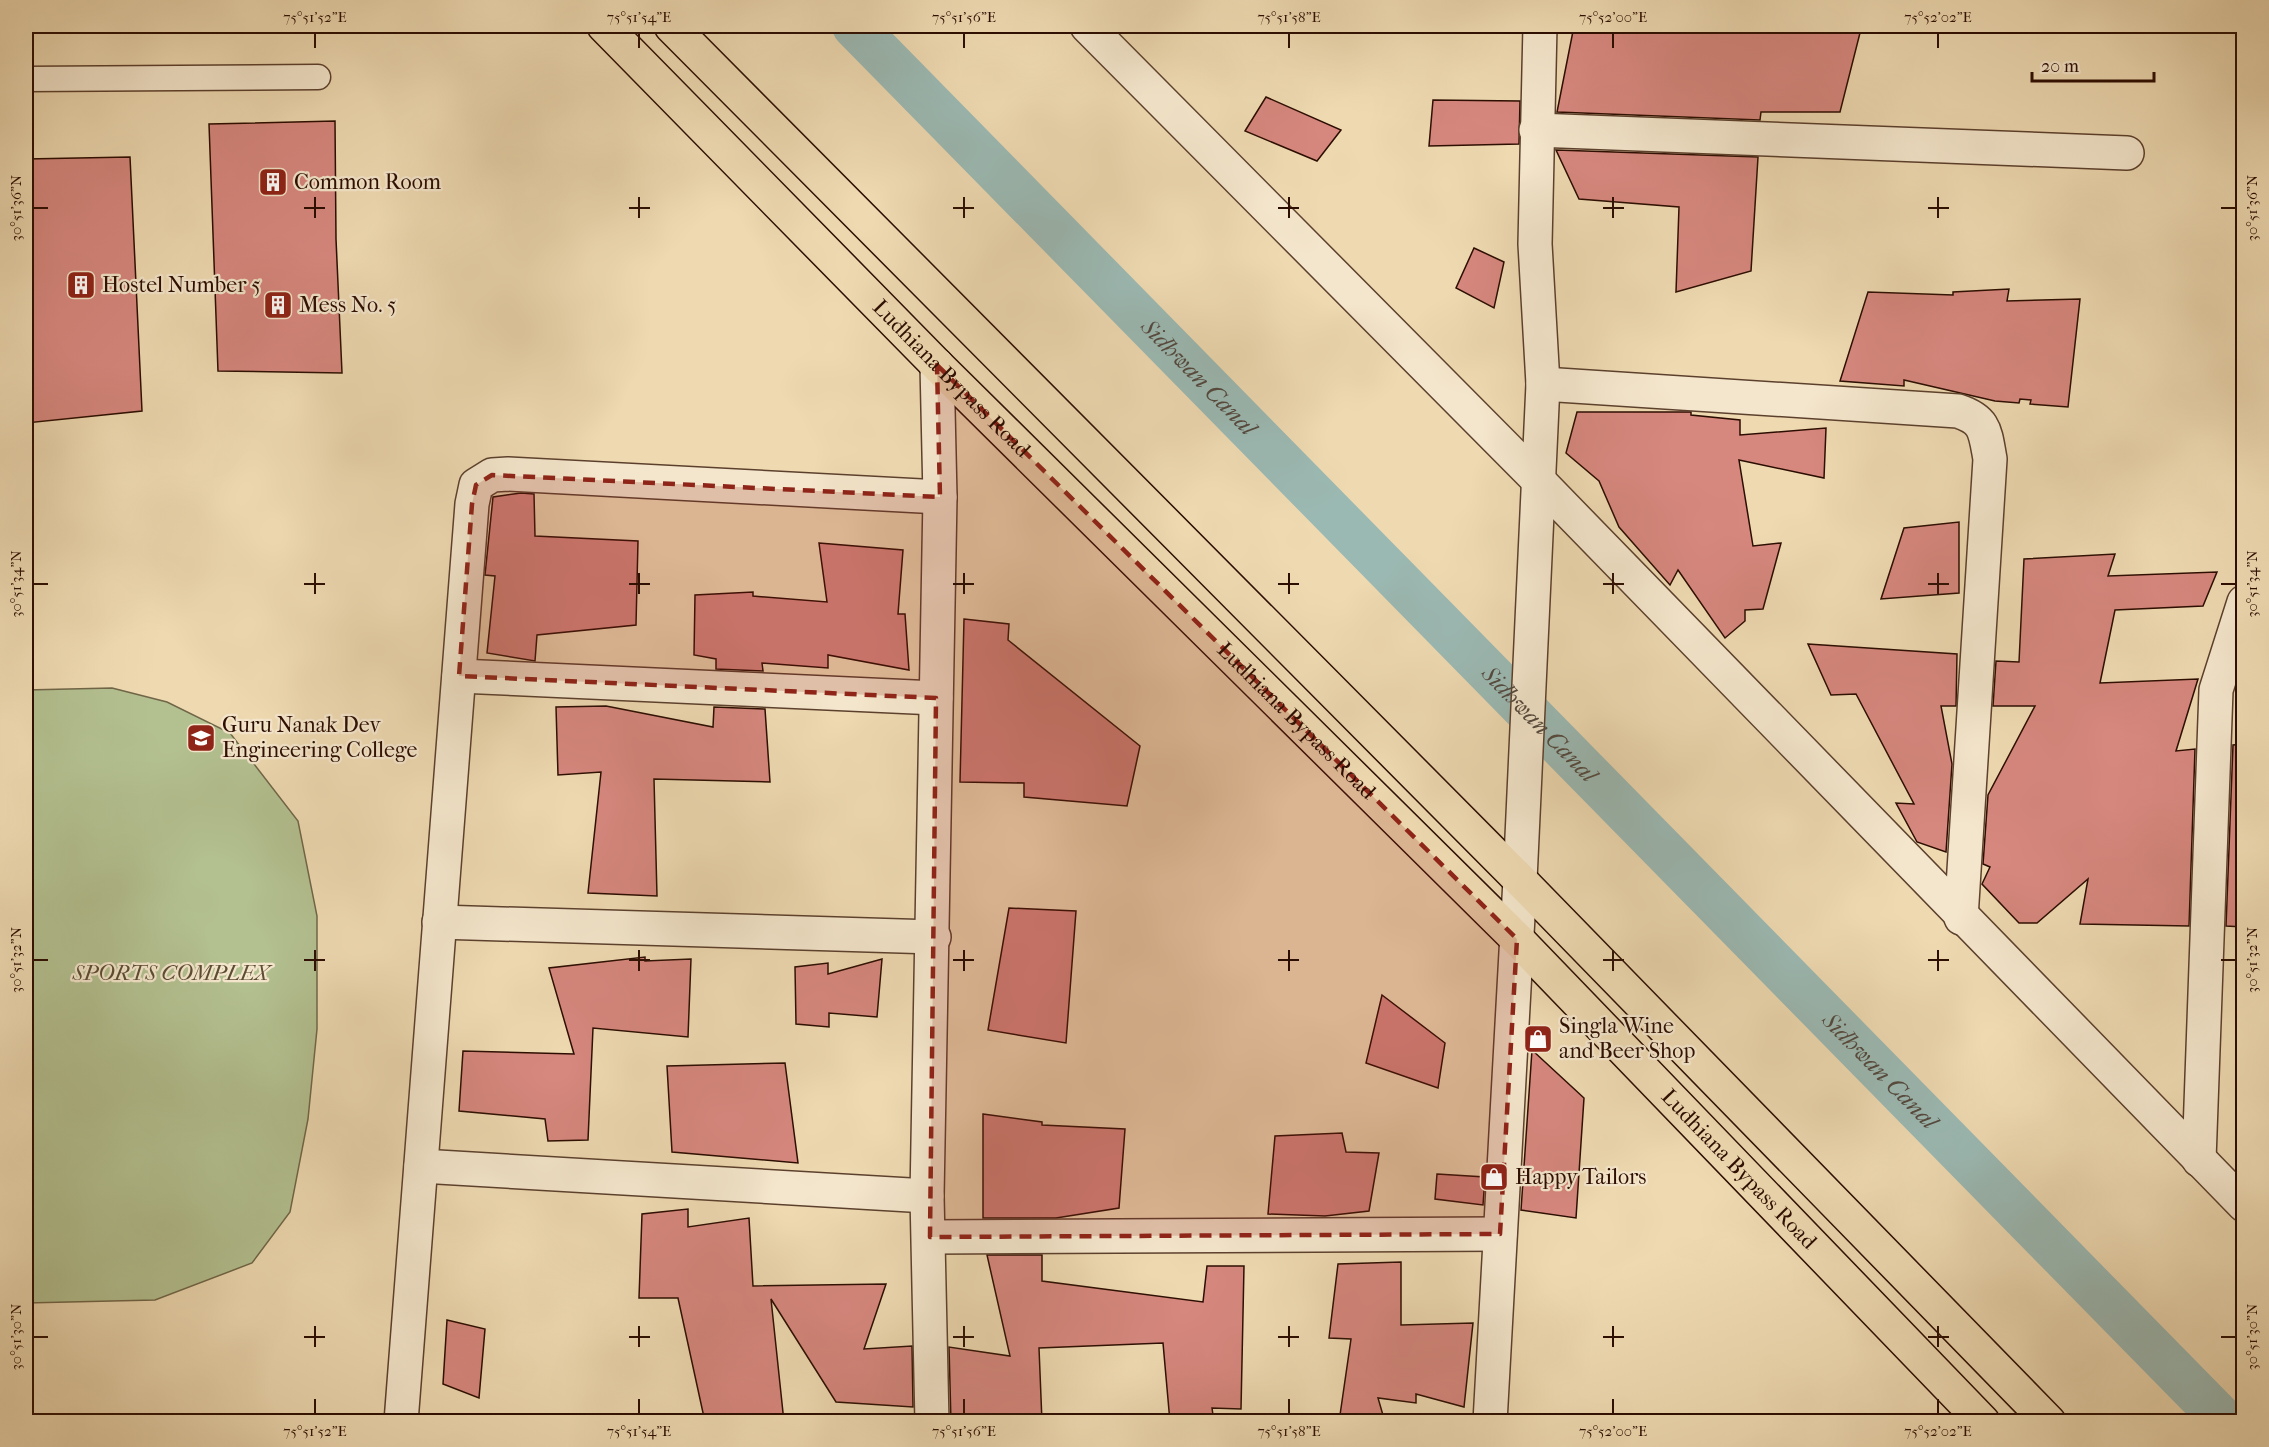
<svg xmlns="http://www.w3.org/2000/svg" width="2269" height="1447" viewBox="0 0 2269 1447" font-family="'IM FELL French Canon',serif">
<rect width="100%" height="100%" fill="#eed9b1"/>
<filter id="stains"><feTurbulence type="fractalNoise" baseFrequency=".00333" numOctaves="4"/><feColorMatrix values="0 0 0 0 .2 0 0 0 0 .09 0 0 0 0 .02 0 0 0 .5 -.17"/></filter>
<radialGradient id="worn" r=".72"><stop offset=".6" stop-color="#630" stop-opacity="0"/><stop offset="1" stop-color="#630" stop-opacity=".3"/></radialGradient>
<path fill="#b3c090" stroke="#706648" stroke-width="1.5" d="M 112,688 L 167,702 L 230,733 L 298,821 L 317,916 L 317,1029 L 308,1119 L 290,1212 L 252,1263 L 155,1300 L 26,1303 L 26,690 Z"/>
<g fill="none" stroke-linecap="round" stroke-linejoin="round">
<path stroke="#9bb9b3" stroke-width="44" id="s1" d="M 854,26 L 2225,1422"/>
</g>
<g fill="#d6877e" stroke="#2c0d01" stroke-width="1.5">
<path d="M 1574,26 L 1815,26 L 1861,29 L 1840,112 L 1761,112 L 1760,120 L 1557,112 Z"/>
<path d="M 1266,97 L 1341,130 L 1317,161 L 1245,131 Z"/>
<path d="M 1433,100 L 1520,101 L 1519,144 L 1429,146 Z"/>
<path d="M 335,121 L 336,239 L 342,373 L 218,371 L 209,124 Z"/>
<path d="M 1556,150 L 1758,157 L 1751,271 L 1676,292 L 1679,207 L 1579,199 Z"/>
<path d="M 130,157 L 142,411 L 26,423 L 26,159 Z"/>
<path d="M 1474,248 L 1504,262 L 1494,308 L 1456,288 Z"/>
<path d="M 2009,289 L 2007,301 L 2080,299 L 2068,407 L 2030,404 L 2031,400 L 2020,399 L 2019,403 L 1995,401 L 1904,380 L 1904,386 L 1840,381 L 1868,292 L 1953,295 L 1953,292 Z"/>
<path d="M 1577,412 L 1691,412 L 1691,415 L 1740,420 L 1740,435 L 1826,428 L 1824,478 L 1739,460 L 1753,546 L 1781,543 L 1763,609 L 1745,610 L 1745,621 L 1725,638 L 1678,570 L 1670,585 L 1619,527 L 1599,481 L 1566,453 Z"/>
<path d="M 521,493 L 534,494 L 535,536 L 638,541 L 636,625 L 537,635 L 535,661 L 487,653 L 495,576 L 485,575 L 493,497 Z"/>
<path d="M 1959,522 L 1959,593 L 1881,599 L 1904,528 Z"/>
<path d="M 819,543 L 903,550 L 898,614 L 905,614 L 909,670 L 828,655 L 828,668 L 762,663 L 763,671 L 716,669 L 716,659 L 694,655 L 695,595 L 753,592 L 753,596 L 827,602 Z"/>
<path d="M 2115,554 L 2108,576 L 2217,572 L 2203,606 L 2115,610 L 2100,683 L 2198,679 L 2176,751 L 2195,749 L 2189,926 L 2080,924 L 2088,879 L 2037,923 L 2019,923 L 1982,884 L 1990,867 L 1983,864 L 1988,795 L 2035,706 L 1993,706 L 1996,661 L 2019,662 L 2024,559 Z"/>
<path d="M 964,619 L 1009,624 L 1008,640 L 1140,746 L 1127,806 L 1024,797 L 1024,783 L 960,782 Z"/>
<path d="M 1808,644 L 1957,654 L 1956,706 L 1941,706 L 1952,764 L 1946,852 L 1917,842 L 1896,803 L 1914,804 L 1856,694 L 1831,695 Z"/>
<path d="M 606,706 L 713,727 L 714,707 L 765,709 L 770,782 L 654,779 L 657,896 L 588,893 L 601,772 L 558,775 L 556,707 Z"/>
<path d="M 2244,744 L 2244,927 L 2226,926 L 2233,745 Z"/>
<path d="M 1009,908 L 1076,911 L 1066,1043 L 988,1030 Z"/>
<path d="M 645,957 L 645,961 L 691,959 L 688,1037 L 593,1028 L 588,1140 L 548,1141 L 545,1119 L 459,1111 L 463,1051 L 574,1054 L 549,968 Z"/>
<path d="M 882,959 L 877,1017 L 829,1013 L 829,1027 L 796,1024 L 795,967 L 828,963 L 828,974 Z"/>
<path d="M 1382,995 L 1445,1043 L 1438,1088 L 1366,1063 Z"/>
<path d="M 1532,1050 L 1584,1098 L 1576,1218 L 1521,1210 Z"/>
<path d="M 785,1063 L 798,1163 L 672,1152 L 667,1066 Z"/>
<path d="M 983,1114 L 1042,1122 L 1042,1125 L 1125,1129 L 1119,1208 L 1056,1218 L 983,1218 Z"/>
<path d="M 1342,1133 L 1346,1152 L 1379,1153 L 1369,1211 L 1325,1216 L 1268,1214 L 1275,1136 Z"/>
<path d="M 1437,1174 L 1485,1177 L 1483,1205 L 1435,1199 Z"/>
<path d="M 688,1209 L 688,1227 L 749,1218 L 753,1286 L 886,1284 L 864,1349 L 912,1346 L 913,1407 L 836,1402 L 771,1299 L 784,1422 L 705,1422 L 678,1298 L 639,1298 L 642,1214 Z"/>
<path d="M 987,1255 L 1042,1255 L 1042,1281 L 1203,1302 L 1207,1266 L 1244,1266 L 1241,1409 L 1212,1408 L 1214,1422 L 1170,1422 L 1163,1343 L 1039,1348 L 1042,1422 L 951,1422 L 949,1347 L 1010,1356 Z"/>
<path d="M 1401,1262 L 1401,1325 L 1473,1323 L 1464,1407 L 1416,1394 L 1416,1403 L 1378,1398 L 1385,1422 L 1339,1422 L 1351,1339 L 1329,1338 L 1338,1264 Z"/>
<path d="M 447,1320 L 485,1329 L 479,1398 L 443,1384 Z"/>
</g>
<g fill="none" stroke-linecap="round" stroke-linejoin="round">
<g stroke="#5c402d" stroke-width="27">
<path id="service" d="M 26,79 L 318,77"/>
</g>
<g stroke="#5c402d" stroke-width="36">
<g id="minor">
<path d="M 1536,130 L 2127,153"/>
<path d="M 1543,384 L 1958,411 C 1986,420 1985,432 1990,459 L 1961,918"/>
<path d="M 459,676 L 936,698"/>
<path d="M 439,922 L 934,937"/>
<path d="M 2199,1160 L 2216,690 L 2244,602"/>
<path d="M 421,1166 L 927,1196"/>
<path d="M 930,1237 L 1500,1234"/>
<path d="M 401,1422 L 472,504 L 476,485 L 492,475 L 508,474 L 940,497"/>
<path d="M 932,1422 L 927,1196 L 940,497 L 937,365"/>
<path d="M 1490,1422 L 1520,880 L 1543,384 L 1535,244 L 1540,26"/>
</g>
</g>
<g stroke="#5c402d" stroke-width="36">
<path id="tertiary" d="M 1087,26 L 1537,479 L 2244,1205"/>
</g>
<g stroke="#2c0d01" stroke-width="36">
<g id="trunk">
<path id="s2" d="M 604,26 L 937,365 L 1517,939 L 1983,1422"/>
<path d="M 671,26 L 1520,880 L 2049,1422"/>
</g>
</g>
<use href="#service" stroke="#f4e6cc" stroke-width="24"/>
<use href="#minor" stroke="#f4e6cc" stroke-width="33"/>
<use href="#tertiary" stroke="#f4e6cc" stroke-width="33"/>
<use href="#trunk" stroke="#eed9b1" stroke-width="33"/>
</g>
<path fill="#8f2418" fill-opacity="0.2" stroke="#8f2418" stroke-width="4.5" stroke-dasharray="12 8" stroke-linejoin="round" d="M 937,365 L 1517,939 L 1500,1234 L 930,1237 L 936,698 L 459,676 L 472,504 L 476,485 L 492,475 L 940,497 Z"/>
<path fill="none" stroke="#2c0d01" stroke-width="2" d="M 315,33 L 315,48M 639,33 L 639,48M 964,33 L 964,48M 1289,33 L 1289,48M 1613,33 L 1613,48M 1938,33 L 1938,48M 315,197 L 315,218M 639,197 L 639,218M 964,197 L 964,218M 1289,197 L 1289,218M 1613,197 L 1613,218M 1938,197 L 1938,218M 33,208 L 48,208M 304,208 L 325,208M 629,208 L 650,208M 953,208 L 974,208M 1278,208 L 1299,208M 1603,208 L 1624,208M 1928,208 L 1949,208M 2221,208 L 2236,208M 315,573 L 315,594M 639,573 L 639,594M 964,573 L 964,594M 1289,573 L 1289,594M 1613,573 L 1613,594M 1938,573 L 1938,594M 33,584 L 48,584M 304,584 L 325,584M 629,584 L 650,584M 953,584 L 974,584M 1278,584 L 1299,584M 1603,584 L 1624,584M 1928,584 L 1949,584M 2221,584 L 2236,584M 315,950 L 315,971M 639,950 L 639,971M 964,950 L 964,971M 1289,950 L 1289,971M 1613,950 L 1613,971M 1938,950 L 1938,971M 33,960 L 48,960M 304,960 L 325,960M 629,960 L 650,960M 953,960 L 974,960M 1278,960 L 1299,960M 1603,960 L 1624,960M 1928,960 L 1949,960M 2221,960 L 2236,960M 315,1326 L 315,1347M 639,1326 L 639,1347M 964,1326 L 964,1347M 1289,1326 L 1289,1347M 1613,1326 L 1613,1347M 1938,1326 L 1938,1347M 33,1337 L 48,1337M 304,1337 L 325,1337M 629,1337 L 650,1337M 953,1337 L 974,1337M 1278,1337 L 1299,1337M 1603,1337 L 1624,1337M 1928,1337 L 1949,1337M 2221,1337 L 2236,1337M 315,1399 L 315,1414M 639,1399 L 639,1414M 964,1399 L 964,1414M 1289,1399 L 1289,1414M 1613,1399 L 1613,1414M 1938,1399 L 1938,1414"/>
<defs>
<g id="building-square" transform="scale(1.5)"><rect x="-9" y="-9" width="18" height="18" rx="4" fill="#8f2418" stroke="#f4e6cc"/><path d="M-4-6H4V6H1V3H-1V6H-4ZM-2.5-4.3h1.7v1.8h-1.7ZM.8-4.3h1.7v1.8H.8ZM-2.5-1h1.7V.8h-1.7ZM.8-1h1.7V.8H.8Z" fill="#fff"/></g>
<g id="university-square" transform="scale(1.5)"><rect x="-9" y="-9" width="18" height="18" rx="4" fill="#8f2418" stroke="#f4e6cc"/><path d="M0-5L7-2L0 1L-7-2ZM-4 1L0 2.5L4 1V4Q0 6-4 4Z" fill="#fff"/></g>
<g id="shop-square" transform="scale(1.5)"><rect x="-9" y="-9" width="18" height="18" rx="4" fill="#8f2418" stroke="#f4e6cc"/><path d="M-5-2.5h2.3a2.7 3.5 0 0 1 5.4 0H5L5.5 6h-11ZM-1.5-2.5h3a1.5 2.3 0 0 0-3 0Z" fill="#fff"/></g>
</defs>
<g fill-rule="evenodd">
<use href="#building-square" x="273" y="182"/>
<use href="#building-square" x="81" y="285"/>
<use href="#building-square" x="278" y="305"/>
<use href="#university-square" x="201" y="738"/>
<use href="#shop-square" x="1538" y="1039"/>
<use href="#shop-square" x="1494" y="1177"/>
</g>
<g text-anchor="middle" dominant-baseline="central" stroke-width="4.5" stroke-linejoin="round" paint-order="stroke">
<g font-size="22" fill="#2c0d01" stroke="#f4e6cc" text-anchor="start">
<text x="294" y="182">Common Room</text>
<text x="102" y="285">Hostel Number 5</text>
<text x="299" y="305">Mess No. 5</text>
<text x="222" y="725">Guru Nanak Dev<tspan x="222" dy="25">Engineering College</tspan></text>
<text x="1559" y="1026">Singla Wine<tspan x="1559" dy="25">and Beer Shop</tspan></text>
<text x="1515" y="1177">Happy Tailors</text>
</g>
<g font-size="22" fill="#2c0d01" stroke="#f4e6cc">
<text stroke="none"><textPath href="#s2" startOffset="495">Ludhiana Bypass Road</textPath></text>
<text stroke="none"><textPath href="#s2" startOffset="981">Ludhiana Bypass Road</textPath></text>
<text stroke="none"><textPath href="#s2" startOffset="1611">Ludhiana Bypass Road</textPath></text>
</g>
<g font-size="22" font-style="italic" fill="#5b4c33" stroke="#f4e6cc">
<text x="171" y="973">SPORTS COMPLEX</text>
</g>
<g font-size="24" font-style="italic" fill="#53493f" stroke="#f4e6cc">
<text stroke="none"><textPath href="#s1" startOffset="492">Sidhwan Canal</textPath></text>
<text stroke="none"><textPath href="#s1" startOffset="978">Sidhwan Canal</textPath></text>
<text stroke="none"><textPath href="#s1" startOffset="1464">Sidhwan Canal</textPath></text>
</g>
</g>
<rect width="2269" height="1447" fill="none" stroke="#eed9b1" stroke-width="66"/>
<path d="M2032 72v9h122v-9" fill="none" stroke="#2c0d01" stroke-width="3"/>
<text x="2041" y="72" font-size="18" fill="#2c0d01" stroke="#f4e6cc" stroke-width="4.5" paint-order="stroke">20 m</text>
<rect x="33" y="33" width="2203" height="1381" fill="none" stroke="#2c0d01" stroke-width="2"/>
<g font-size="15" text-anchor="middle" fill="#2c0d01">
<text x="315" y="22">75°51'52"E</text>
<text x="639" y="22">75°51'54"E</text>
<text x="964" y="22">75°51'56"E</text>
<text x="1289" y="22">75°51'58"E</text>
<text x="1613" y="22">75°52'00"E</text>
<text x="1938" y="22">75°52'02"E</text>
<text transform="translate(16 208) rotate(-90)" y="5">30°51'36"N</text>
<text transform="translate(2252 208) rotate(-90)" y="5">30°51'36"N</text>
<text transform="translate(16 584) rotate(-90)" y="5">30°51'34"N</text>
<text transform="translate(2252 584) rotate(-90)" y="5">30°51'34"N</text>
<text transform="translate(16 960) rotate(-90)" y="5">30°51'32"N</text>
<text transform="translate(2252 960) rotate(-90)" y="5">30°51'32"N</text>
<text transform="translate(16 1337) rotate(-90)" y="5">30°51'30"N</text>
<text transform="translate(2252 1337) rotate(-90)" y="5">30°51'30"N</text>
<text x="315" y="1436">75°51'52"E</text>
<text x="639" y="1436">75°51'54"E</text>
<text x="964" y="1436">75°51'56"E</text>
<text x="1289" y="1436">75°51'58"E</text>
<text x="1613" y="1436">75°52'00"E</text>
<text x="1938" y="1436">75°52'02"E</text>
</g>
<rect width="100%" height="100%" filter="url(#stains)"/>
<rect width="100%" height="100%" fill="url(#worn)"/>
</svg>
